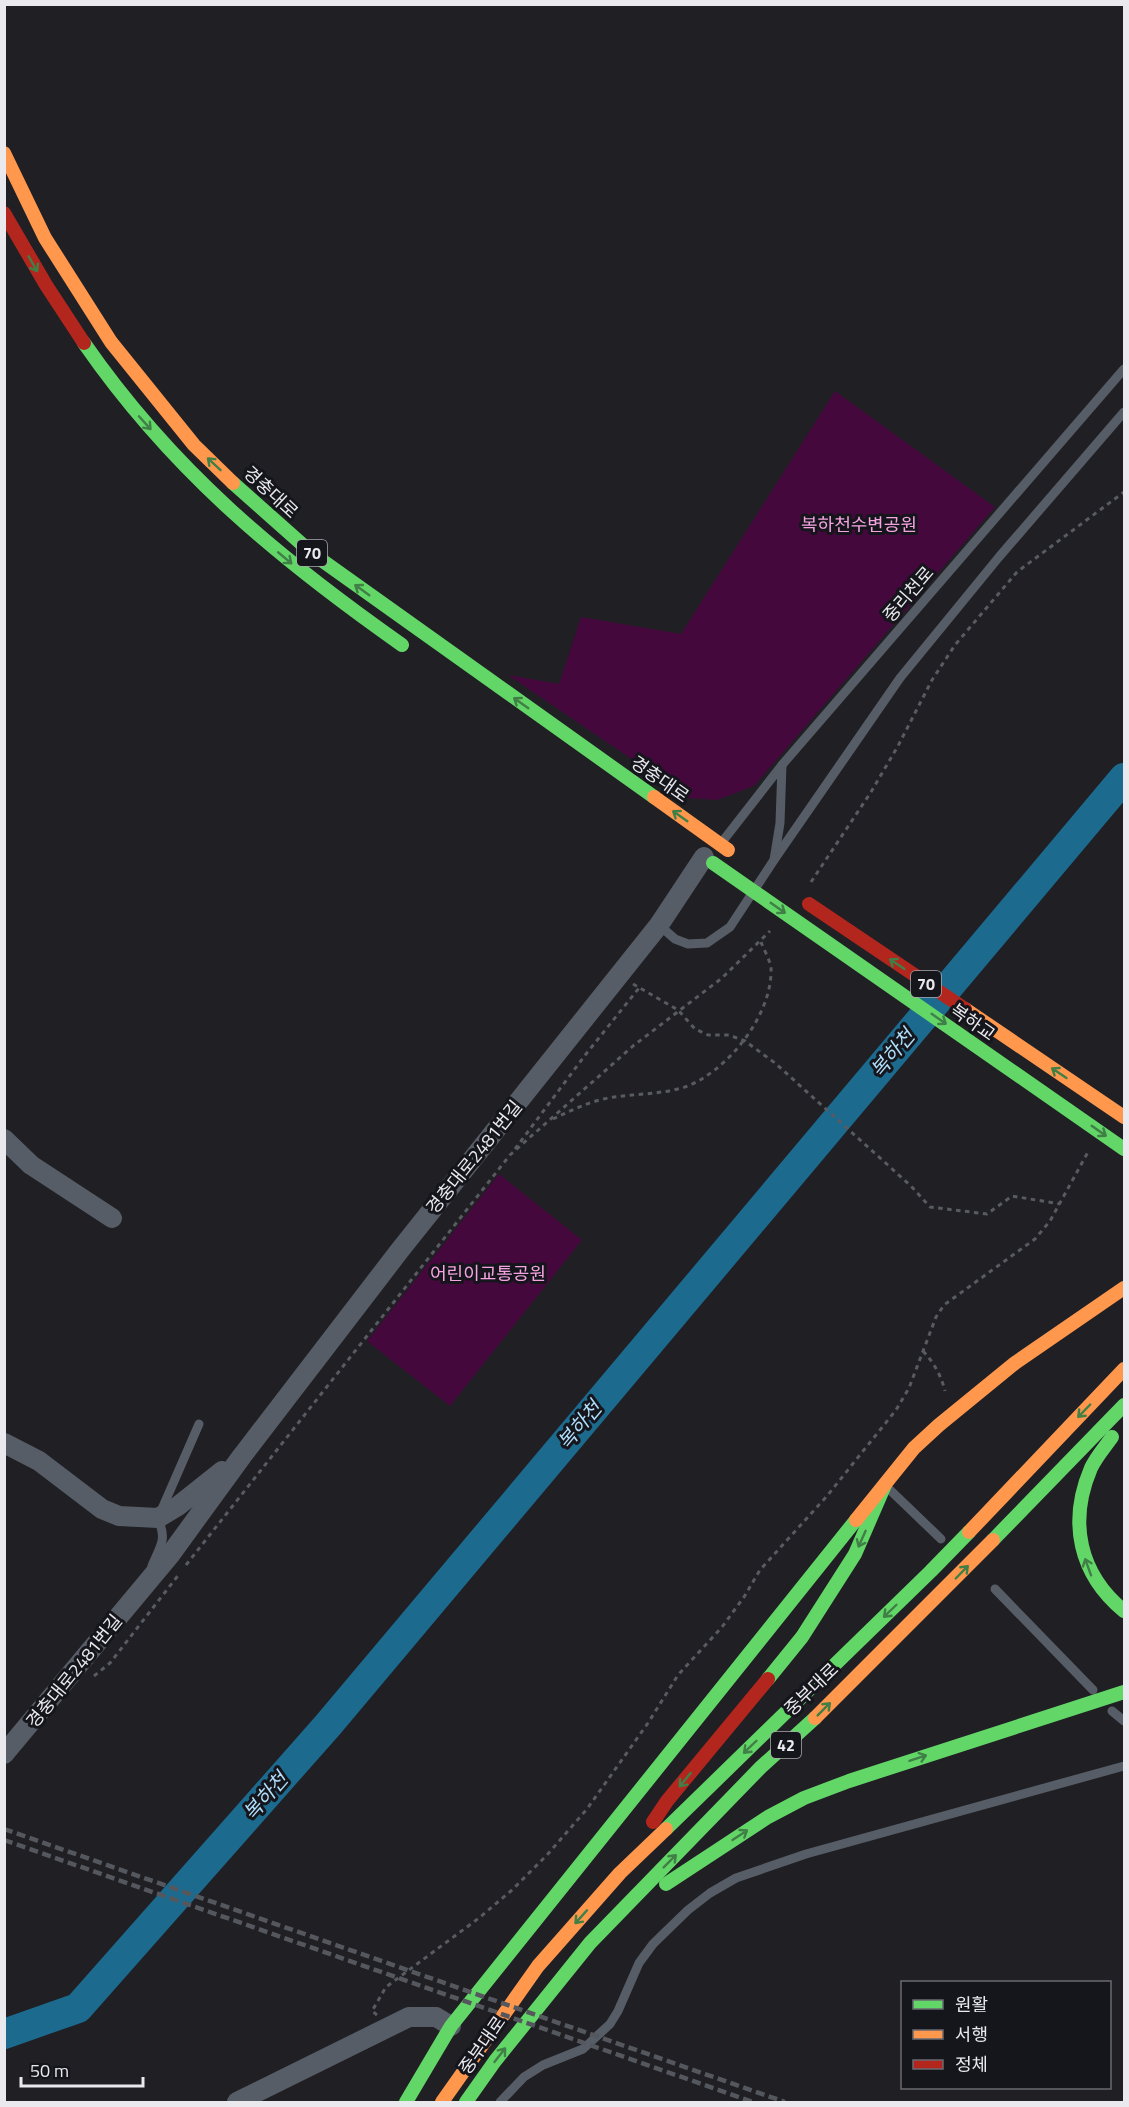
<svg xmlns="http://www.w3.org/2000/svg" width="1129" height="2107" viewBox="0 0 1129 2107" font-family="'Titillium Web','Noto Sans KR',sans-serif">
<rect width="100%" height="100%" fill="#1f1f24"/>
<g fill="#45083c">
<path d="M 835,391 L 995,507 L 754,786 L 717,800 L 689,798 L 508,675 L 559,684 L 581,617 L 681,634 Z"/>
<path d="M 499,1174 L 582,1240 L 450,1406 L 367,1341 Z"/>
</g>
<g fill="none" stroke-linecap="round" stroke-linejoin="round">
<path stroke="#1d6a8f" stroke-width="30" d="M 4,2034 L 78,2008 L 328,1725 L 1124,778"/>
<g stroke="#585b61" stroke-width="3" stroke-dasharray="4.5 4.5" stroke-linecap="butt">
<path d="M 811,882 L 871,792 L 898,746 L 932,680 L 955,645 L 1017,572 L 1124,492"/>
<path d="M 633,984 L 678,1010 L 695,1029 L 708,1035 L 729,1035 L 745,1041 L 775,1063 L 911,1186 L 930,1207 L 987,1214 L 1012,1196 L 1060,1204"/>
<path d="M 553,1119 C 572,1110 592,1100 614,1097 C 636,1094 660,1094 682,1088 C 726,1074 773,1015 771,968 C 770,960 764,950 761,942"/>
<path d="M 515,1149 L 586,1054 L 639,988"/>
<path d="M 923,1351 C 934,1363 941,1375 945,1391"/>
<path d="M 186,1565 L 510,1155 L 633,1046 L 722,978 L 770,931"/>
<path d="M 94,1676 L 110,1663 L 180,1573"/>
<path d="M 377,2015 L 372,2011 L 386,1987 L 479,1918 L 512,1890 L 547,1855 L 587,1809 L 648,1723 L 678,1675 L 722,1627 L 744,1597 L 760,1570 L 827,1496 L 896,1410 L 909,1388 L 936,1317 L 944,1305 L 1035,1239 L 1050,1221 L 1088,1152"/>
</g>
<g stroke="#575d66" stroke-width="9">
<path d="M 722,842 L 782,765 L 1124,369"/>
<path d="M 774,860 L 900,678 L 999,557 L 1124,412"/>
<path d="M 659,925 L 675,939 L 688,944 L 707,943 L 730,927 L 774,860 L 780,823 L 782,765"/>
<path d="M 889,1489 L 941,1539"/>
<path d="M 152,1566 C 161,1544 167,1541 158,1518 L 199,1424"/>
<path d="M 995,1589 L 1093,1690"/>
<path d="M 1112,1711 L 1124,1721"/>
<path d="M 500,2102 L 524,2077 L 543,2065 L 583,2049 L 610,2024 L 618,2011 L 639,1963 L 653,1944 L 688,1910 L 710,1893 L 736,1878 L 806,1854 L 1124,1766"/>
</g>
<g stroke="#575d66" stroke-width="20">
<path d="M 4,1139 L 31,1165 L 112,1218"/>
<path d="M 4,1443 L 39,1461 L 102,1509 L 119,1516 L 158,1518 L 178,1506 L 222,1471"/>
<path d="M 4,1754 L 170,1555 L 242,1456 L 400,1250 L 659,925 L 704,857"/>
<path d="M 237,2102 L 409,2017 L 436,2017 L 451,2026"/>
</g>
<g stroke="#63d668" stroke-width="14">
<path d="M 84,343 C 172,470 277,557 402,645"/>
<path d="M 233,483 L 313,554 L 654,797"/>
<path d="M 1112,1437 C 1105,1447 1096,1457 1091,1468 C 1068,1522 1079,1574 1124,1611"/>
<path d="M 993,1540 L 1124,1405"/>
<path d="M 768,1679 L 802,1637 L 855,1554 L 885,1485"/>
<path d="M 666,1829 L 931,1571 L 969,1532"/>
<path d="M 666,1884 L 768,1817 L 804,1798 L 849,1781 L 1124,1692"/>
<path d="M 406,2102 L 451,2026 L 856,1520"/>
<path d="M 466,2102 L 495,2061 L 590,1943 L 761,1767 L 815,1718"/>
</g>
<g stroke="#ff974d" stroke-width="14">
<path d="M 4,153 L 45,238 L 111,342 L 194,445 L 233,483"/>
<path d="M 654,797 L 728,850"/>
<path d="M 856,1520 L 914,1448 L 939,1425 L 1015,1363 L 1124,1288"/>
<path d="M 969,1532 L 1124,1369"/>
<path d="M 815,1718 L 993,1540"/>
<path d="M 442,2102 L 538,1966 L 620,1873 L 666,1829"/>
</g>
<g stroke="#b3261e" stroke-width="14">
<path d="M 4,213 L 46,285 L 84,343"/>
<path d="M 653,1822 L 667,1801 L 768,1679"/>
</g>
<g stroke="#55575e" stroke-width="4.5" stroke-dasharray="9 4.5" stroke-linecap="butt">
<path d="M 4,1829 L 785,2102"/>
<path d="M 4,1840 L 753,2102"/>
</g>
<path stroke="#63d668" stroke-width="14" d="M 713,863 L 1124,1149"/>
<path stroke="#ff974d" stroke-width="14" d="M 965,1009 L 1124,1117"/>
<path stroke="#b3261e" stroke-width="14" d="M 809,904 L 965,1009"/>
</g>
<defs><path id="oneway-shaft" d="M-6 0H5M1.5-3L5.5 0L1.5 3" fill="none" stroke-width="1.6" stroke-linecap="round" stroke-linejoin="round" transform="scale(1.5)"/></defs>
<g stroke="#407f46">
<use href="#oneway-shaft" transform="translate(33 264) rotate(60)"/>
<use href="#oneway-shaft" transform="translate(145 423) rotate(48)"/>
<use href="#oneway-shaft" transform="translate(214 464) rotate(-137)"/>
<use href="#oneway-shaft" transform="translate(285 558) rotate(40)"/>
<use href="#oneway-shaft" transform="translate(362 590) rotate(-144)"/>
<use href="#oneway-shaft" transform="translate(521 703) rotate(-145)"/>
<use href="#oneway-shaft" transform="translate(680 816) rotate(-145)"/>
<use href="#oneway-shaft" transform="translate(778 908) rotate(35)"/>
<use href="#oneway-shaft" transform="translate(897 964) rotate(-146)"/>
<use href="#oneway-shaft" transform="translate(939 1019) rotate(35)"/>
<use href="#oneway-shaft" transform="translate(1059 1073) rotate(-146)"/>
<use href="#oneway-shaft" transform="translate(1099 1131) rotate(35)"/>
<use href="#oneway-shaft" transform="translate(1084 1411) rotate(134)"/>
<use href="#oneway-shaft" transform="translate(862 1539) rotate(114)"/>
<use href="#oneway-shaft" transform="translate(1088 1567) rotate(-110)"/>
<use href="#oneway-shaft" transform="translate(962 1572) rotate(-46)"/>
<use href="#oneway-shaft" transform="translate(890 1611) rotate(136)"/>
<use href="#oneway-shaft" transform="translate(824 1709) rotate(-45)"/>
<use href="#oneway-shaft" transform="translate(750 1747) rotate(136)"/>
<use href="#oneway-shaft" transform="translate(918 1758) rotate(-18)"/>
<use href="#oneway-shaft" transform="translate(685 1780) rotate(129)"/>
<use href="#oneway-shaft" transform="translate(740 1835) rotate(-33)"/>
<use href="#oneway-shaft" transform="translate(670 1861) rotate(-45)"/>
<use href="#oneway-shaft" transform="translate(581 1917) rotate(132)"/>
<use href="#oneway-shaft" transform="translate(500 2055) rotate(-52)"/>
</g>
<g text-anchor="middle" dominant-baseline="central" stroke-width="6" stroke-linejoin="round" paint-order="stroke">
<g fill="#15151c" stroke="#a9a9af" stroke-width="1.5">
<rect x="297" y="540" width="30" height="26" rx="4.5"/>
<rect x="911" y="971" width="30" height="26" rx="4.5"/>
<rect x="771" y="1732" width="30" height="26" rx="4.5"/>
</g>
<g font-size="16" font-weight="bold" fill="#e9e9ee">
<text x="312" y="553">70</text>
<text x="926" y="984">70</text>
<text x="786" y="1745">42</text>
</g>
<g font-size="18" fill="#e9e9ee" stroke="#15151c">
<text transform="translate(271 492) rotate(43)">경충대로</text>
<text transform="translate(908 594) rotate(-49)">중리천로</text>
<text transform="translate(660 779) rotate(35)">경충대로</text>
<text transform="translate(973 1022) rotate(35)">복하교</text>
<text transform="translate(474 1157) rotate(-51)">경충대로2481번길</text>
<text transform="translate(74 1671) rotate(-51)">경충대로2481번길</text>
<text transform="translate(811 1689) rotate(-44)">중부대로</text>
<text transform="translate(482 2045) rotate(-55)">중부대로</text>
</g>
<g font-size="18" fill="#f5a3e1" stroke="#15151c">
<text x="859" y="524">복하천수변공원</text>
<text x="488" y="1273">어린이교통공원</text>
</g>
<g font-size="20" font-style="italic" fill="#afddfa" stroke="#15151c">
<text transform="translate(892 1053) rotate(-50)">복하천</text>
<text transform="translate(579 1425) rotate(-50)">복하천</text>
<text transform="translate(265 1796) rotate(-49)">복하천</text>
</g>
</g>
<rect width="1129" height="2107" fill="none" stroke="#e9e9ee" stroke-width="12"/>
<rect x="901" y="1981" width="210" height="108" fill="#15151c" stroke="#6a6a70" stroke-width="1.5"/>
<rect x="913" y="2000" width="30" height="9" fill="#63d668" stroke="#6a6a70" stroke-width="1.5"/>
<text x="955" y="2011" font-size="18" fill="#e9e9ee">원활</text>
<rect x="913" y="2030" width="30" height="9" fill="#ff974d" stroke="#6a6a70" stroke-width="1.5"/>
<text x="955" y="2041" font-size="18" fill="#e9e9ee">서행</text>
<rect x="913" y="2060" width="30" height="9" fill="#b3261e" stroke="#6a6a70" stroke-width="1.5"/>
<text x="955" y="2071" font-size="18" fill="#e9e9ee">정체</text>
<path d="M21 2077v9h122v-9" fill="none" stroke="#e9e9ee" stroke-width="3"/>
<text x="30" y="2077" font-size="18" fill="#e9e9ee" stroke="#15151c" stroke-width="4.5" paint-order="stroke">50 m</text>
</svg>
